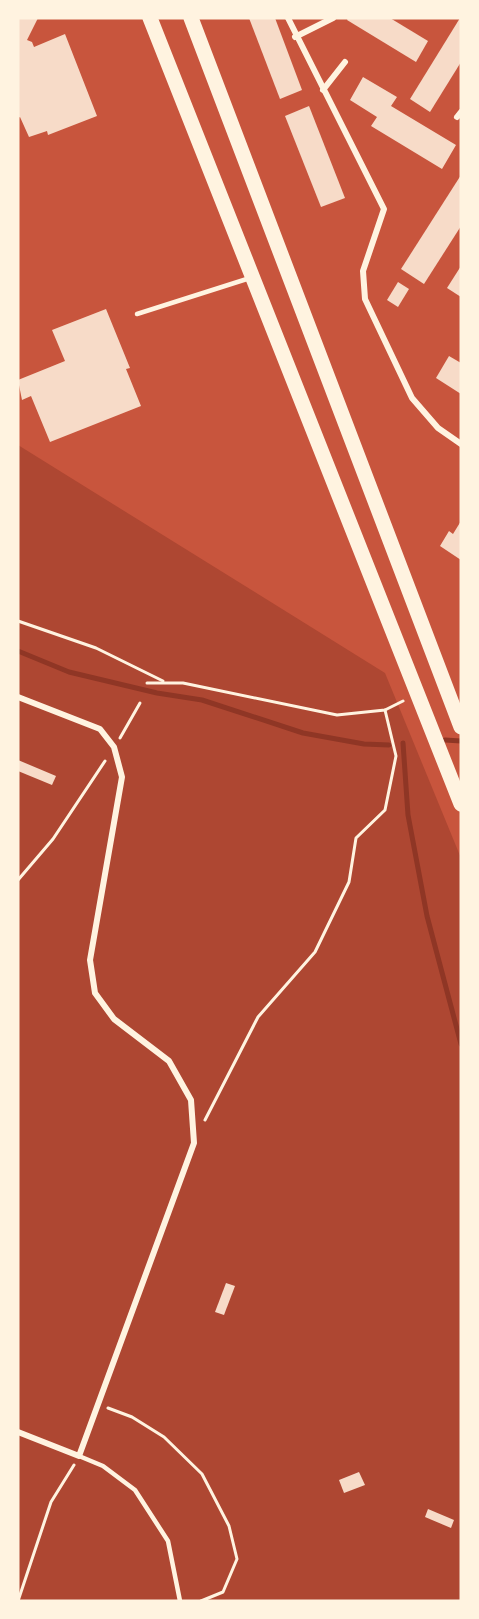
<svg xmlns="http://www.w3.org/2000/svg" width="479" height="1619" viewBox="0 0 479 1619" font-family="'Exo 2',sans-serif">
<rect width="100%" height="100%" fill="#c8553d"/>
<path fill="#ae4732" d="M 18,445 L 385,673 L 461,858 L 461,1601 L 18,1601 Z"/>
<g fill="none" stroke-linecap="round" stroke-linejoin="round">
<g stroke="#8f3625" stroke-width="5">
<path d="M 18,651 L 69,672 L 157,693 L 202,700 L 303,733 L 364,744 L 389,745"/>
<path d="M 445,740 L 461,741"/>
<path d="M 403,743 L 408,815 L 427,916 L 461,1044"/>
</g>
</g>
<g fill="#f7dbc8">
<path d="M 18,18 L 38,18 L 27,40 L 32,42 L 34,47 L 65,34 L 97,116 L 48,135 L 47,131 L 29,137 L 20,117 L 18,118 Z"/>
<path d="M 249,18 L 275,18 L 302,90 L 280,99 Z"/>
<path d="M 348,18 L 390,18 L 428,41 L 416,62 L 347,20 Z"/>
<path d="M 460,18 L 461,62 L 430,112 L 410,99 Z"/>
<path d="M 363,77 L 397,97 L 391,106 L 456,145 L 442,169 L 371,126 L 377,117 L 350,100 Z"/>
<path d="M 309,106 L 345,198 L 321,207 L 285,116 Z"/>
<path d="M 461,175 L 461,226 L 424,284 L 401,269 Z"/>
<path d="M 461,266 L 461,297 L 447,288 Z"/>
<path d="M 398,282 L 409,289 L 398,307 L 387,300 Z"/>
<path d="M 106,309 L 130,368 L 126,369 L 141,406 L 50,442 L 31,396 L 22,400 L 18,380 L 65,361 L 52,330 Z"/>
<path d="M 449,356 L 461,363 L 461,394 L 436,378 Z"/>
<path d="M 461,521 L 461,560 L 440,546 L 449,531 L 453,534 Z"/>
<path d="M 18,760 L 56,776 L 52,785 L 18,771 Z"/>
<path d="M 226,1283 L 235,1286 L 224,1315 L 215,1312 Z"/>
<path d="M 359,1472 L 365,1485 L 344,1493 L 339,1480 Z"/>
<path d="M 428,1509 L 454,1520 L 451,1528 L 425,1517 Z"/>
</g>
<g fill="none" stroke-linecap="round" stroke-linejoin="round">
<g stroke="#fff3e0" stroke-width="3">
<path d="M 18,621 L 96,648 L 163,681"/>
<path d="M 147,683 L 183,683 L 337,715 L 385,710 L 403,701"/>
<path d="M 120,738 L 140,703"/>
<path d="M 18,880 L 53,839 L 105,761"/>
<path d="M 205,1120 L 258,1017 L 315,952 L 349,882 L 356,838 L 385,810 L 396,756 L 385,710"/>
<path d="M 108,1408 L 132,1417 L 164,1437 L 202,1474 L 229,1526 L 237,1559 L 223,1592 L 201,1601"/>
<path d="M 18,1601 L 51,1502 L 74,1465"/>
</g>
<g stroke="#fff3e0" stroke-width="4.5">
<path d="M 137,314 L 250,278"/>
<path d="M 79,1456 L 103,1466 L 135,1490 L 168,1541 L 180,1601"/>
</g>
<g stroke="#fff3e0" stroke-width="6">
<path d="M 288,18 L 384,209 L 363,271 L 365,299 L 412,398 L 438,428 L 461,444"/>
<path d="M 295,37 L 333,18"/>
<path d="M 323,90 L 345,62"/>
<path d="M 457,117 L 461,112"/>
<path d="M 18,697 L 100,729 L 114,747 L 122,777 L 90,960 L 95,993 L 114,1019 L 169,1061 L 191,1100 L 194,1143 L 79,1456 L 18,1432"/>
</g>
<g stroke="#fff3e0" stroke-width="15">
<path d="M 150,18 L 461,804"/>
<path d="M 191,18 L 461,727"/>
</g>
</g>
<rect width="479" height="1619" fill="none" stroke="#fff3e0" stroke-width="39"/>
</svg>
